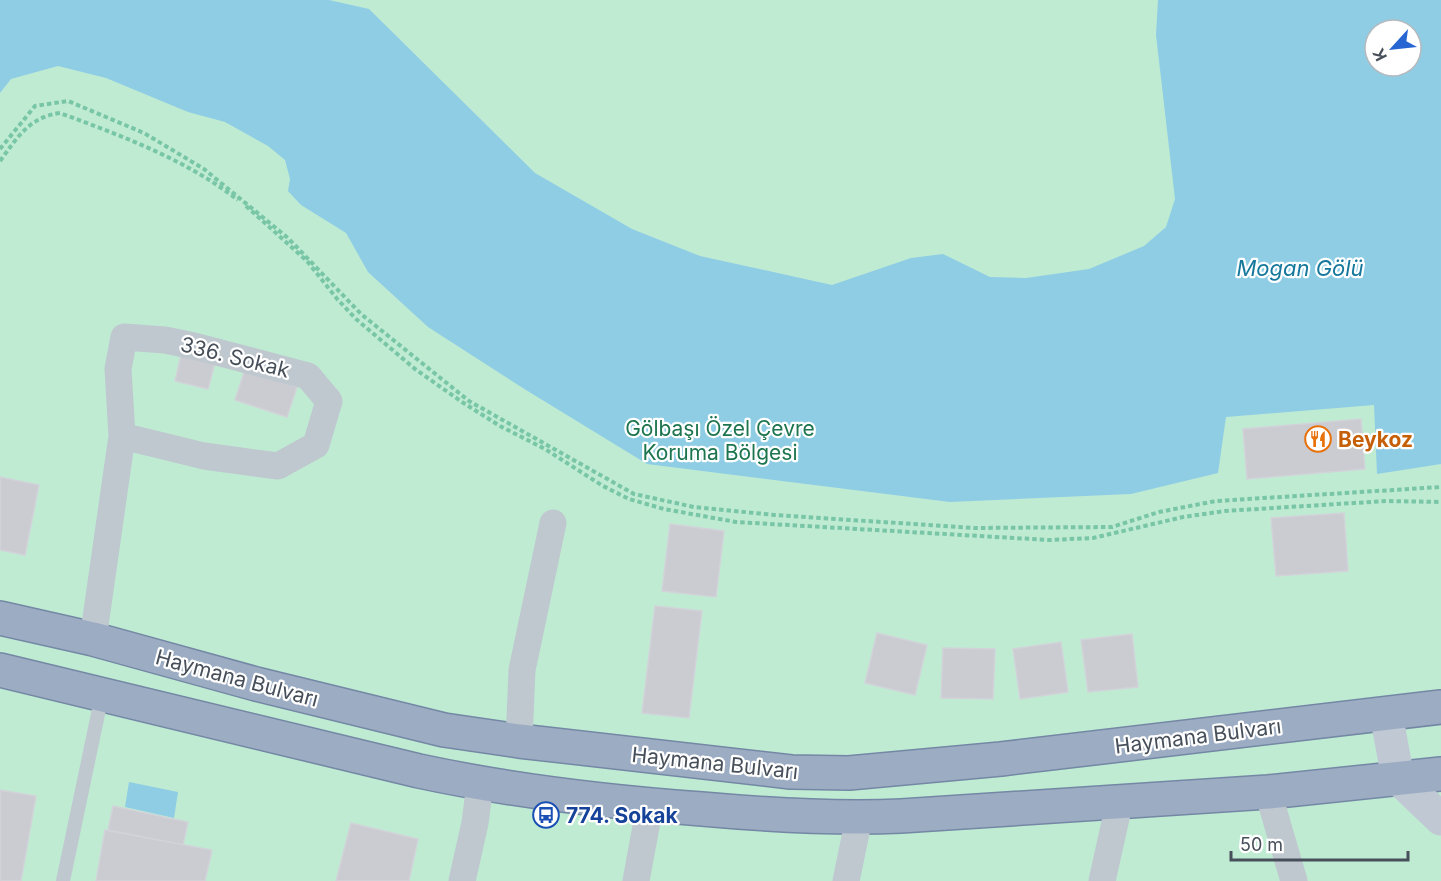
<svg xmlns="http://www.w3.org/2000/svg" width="1441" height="881" viewBox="0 0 1441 881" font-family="Inter,sans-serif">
<rect width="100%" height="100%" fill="#f0eeee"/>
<path fill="#bfebd3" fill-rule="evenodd" d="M 0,0 L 1441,0 L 1441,881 L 0,881 ZM 1375,30 L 1411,30 L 1411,66 L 1375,66 Z"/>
<g fill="#8fcde5" fill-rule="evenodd">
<path d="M 0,0 L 329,0 L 369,9 L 535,173 L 632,229 L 700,256 L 832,285 L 911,258 L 943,254 L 990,277 L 1026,278 L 1089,269 L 1144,246 L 1166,227 L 1175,199 L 1156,35 L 1158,0 L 1441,0 L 1441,464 L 1377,474 L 1374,405 L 1226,417 L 1218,473 L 1131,494 L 950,502 L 647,464 L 526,390 L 428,327 L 368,272 L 346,233 L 301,205 L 288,191 L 290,179 L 285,160 L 268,146 L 225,122 L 188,112 L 106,78 L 58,66 L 11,79 L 0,93 ZM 1375,30 L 1411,30 L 1411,66 L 1375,66 Z"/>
<path d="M 129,782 L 178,792 L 174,818 L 125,807 Z"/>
</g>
<g fill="#cbccd2" stroke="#d2d3d9" stroke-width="1.5">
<path d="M 181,355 L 215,363 L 208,389 L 175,381 Z"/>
<path d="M 245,369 L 297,387 L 287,417 L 235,400 Z"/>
<path d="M 1361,419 L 1365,469 L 1247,479 L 1243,429 Z"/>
<path d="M 0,477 L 39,485 L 25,555 L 0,550 Z"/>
<path d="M 1344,513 L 1348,571 L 1276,576 L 1271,518 Z"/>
<path d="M 670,524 L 724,531 L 716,597 L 662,591 Z"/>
<path d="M 655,606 L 702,611 L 689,718 L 642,713 Z"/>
<path d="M 877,633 L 927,645 L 915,695 L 865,683 Z"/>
<path d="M 1132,634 L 1138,687 L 1088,692 L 1081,640 Z"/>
<path d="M 1061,642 L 1068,692 L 1020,699 L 1013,649 Z"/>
<path d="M 943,648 L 995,649 L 993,699 L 941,698 Z"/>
<path d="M 0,790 L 36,796 L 21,881 L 0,881 Z"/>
<path d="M 113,806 L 188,822 L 183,845 L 108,830 Z"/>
<path d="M 351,823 L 418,839 L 409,881 L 336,881 Z"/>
<path d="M 105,830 L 212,850 L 205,881 L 96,881 Z"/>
</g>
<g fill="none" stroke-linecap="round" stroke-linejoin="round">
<g stroke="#7488a5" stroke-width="36">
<g id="trunk">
<path d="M 0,618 L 93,639 L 256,684 L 444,730 L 519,741 L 791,772 L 849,773 L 1001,759 L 1441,707"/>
<path d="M 0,670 L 419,771 C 512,791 607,802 702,809 C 769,815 835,819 901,816 L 1268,792 L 1441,774"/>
</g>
</g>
<g stroke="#79c6a6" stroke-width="4" stroke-dasharray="4.5 3" stroke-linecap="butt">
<path d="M 0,149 L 35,106 L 68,101 L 144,133 L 204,169 L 288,238 L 361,314 L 469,401 L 634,494 L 694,507 L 775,515 L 974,528 L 1112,527 L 1159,512 L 1216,501 L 1441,487"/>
<path d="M 0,161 C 17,138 29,117 60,113 C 122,136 185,159 238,200"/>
<path d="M 246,206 L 307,261 L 338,300 L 356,319 L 415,369 L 462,402 L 500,426 L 545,449 L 603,486 L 629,499 L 664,509 L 736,522 L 1049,540 L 1093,538 L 1183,517 L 1225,511 L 1386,501 L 1441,502"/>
</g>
<path stroke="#bfc7cf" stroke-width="14" d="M 63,881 L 102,695"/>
<g stroke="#bfc7cf" stroke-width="27">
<path d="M 93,639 L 122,436 L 118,369 L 124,337 L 165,340 L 194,346 L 308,376 L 329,401 L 316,445 L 278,466 L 204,456 L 122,436"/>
<path d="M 519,741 L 522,670 L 553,523"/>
<path d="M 1268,792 L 1294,881"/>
<path d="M 462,881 L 475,823 L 480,784"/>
<path d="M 636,881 L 650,805"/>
<path d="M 846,881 L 859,818"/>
<path d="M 1102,881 L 1120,800"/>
</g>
<path stroke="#bfc8d3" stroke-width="33" d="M 1386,714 L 1398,778 L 1441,819"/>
<use href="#trunk" stroke="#9cacc2" stroke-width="33"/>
</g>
<defs>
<g id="restaurant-ring" transform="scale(1.35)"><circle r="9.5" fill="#fff" stroke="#e8710a" stroke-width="1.5"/><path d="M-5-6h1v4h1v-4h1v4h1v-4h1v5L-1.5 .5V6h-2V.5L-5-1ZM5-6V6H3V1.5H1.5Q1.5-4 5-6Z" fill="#e8710a"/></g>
<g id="bus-ring" transform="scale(1.35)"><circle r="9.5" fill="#fff" stroke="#1a4fb4" stroke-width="1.5"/><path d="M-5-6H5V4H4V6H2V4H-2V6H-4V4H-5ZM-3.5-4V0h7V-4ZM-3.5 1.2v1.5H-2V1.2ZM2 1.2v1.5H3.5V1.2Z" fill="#1a4fb4"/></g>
</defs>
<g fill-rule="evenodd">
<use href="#restaurant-ring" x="1318" y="439"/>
<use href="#bus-ring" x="546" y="815"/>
</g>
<g text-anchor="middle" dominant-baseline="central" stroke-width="4.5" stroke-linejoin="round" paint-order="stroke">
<g font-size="21" fill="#47505a" stroke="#fff">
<text transform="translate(235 357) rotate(14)">336. Sokak</text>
<text transform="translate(237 678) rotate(15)">Haymana Bulvarı</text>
<text transform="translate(1198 736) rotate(-7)">Haymana Bulvarı</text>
<text transform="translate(715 763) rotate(6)">Haymana Bulvarı</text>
</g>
<g font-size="21" fill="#1d754f" stroke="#fff">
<text x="720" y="428">Gölbaşı Özel Çevre<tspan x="720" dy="24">Koruma Bölgesi</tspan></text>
</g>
<g font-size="21" font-weight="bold" fill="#c56008" stroke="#fff" text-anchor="start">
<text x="1338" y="439">Beykoz</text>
</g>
<g font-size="21" font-weight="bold" fill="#164399" stroke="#fff" text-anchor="start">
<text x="566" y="815">774. Sokak</text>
</g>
<g font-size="22" font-style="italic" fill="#16789d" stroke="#fff">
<text x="1300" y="268">Mogan Gölü</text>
</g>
</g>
<g transform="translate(1393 48) rotate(243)"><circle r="28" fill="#ffffff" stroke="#b5b9bd" stroke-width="1.5"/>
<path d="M0-4.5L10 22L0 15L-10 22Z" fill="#2665d2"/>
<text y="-9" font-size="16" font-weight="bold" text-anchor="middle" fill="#47505a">K</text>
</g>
<path d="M1231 851v9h177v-9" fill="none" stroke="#47505a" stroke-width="3"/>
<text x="1240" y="851" font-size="18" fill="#47505a" stroke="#ffffff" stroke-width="4.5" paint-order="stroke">50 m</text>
</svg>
